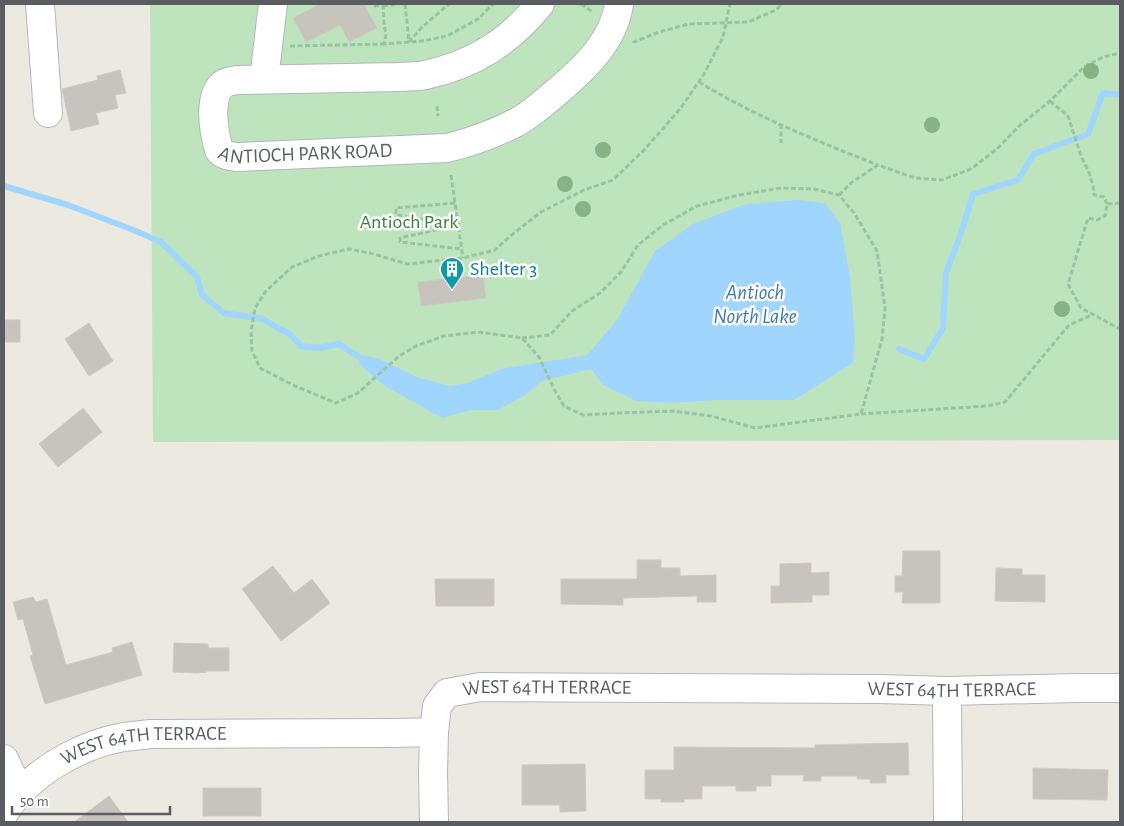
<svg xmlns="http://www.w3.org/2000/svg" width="1124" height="826" viewBox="0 0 1124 826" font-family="'Alegreya Sans',sans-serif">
<rect width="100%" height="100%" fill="#ece9e1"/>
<path fill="#bee4bd" d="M 150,4 L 1120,4 L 1120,440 L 153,442 Z"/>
<path fill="#a0d6fd" d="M 799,200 L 825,203 L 840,223 L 850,277 L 855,337 L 853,363 L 794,400 L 719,400 L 670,403 L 636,401 L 603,385 L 591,369 L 542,381 L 524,396 L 498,410 L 470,410 L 442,418 L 385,386 L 359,364 L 362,355 L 379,359 L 417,377 L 449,386 L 468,383 L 501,369 L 587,355 L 617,320 L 655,251 L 693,224 L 746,204 Z"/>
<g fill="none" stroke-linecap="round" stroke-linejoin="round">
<g stroke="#a0d6fd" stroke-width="6">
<path d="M 4,186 L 68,205 L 136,231 L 161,242 L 197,277 L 202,295 L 224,313 L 263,319 L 276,327 L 290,334 L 301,346 L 319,348 L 339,344 L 360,358"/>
<path d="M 899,349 L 924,359 L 943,328 L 946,273 L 961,233 L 973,194 L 1018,180 L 1034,154 L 1088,134 L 1103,93 L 1120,95"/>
</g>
</g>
<g fill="#c7c4be" stroke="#d0cbbf">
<path d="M 320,4 L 364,4 L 377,28 L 349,42 L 340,25 L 306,42 L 293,18 Z"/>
<path d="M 120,70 L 126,93 L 115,95 L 118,108 L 96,113 L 99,124 L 71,131 L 62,89 L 98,80 L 97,76 Z"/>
<path d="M 483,275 L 486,298 L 421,306 L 418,282 Z"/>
<rect x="4" y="320" width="16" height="22"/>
<path d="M 89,323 L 113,361 L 89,376 L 65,339 Z"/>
<path d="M 83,408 L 102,432 L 58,467 L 39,444 Z"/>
<path d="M 903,551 L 940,551 L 940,603 L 902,603 L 903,592 L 895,592 L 895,576 L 902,576 Z"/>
<path d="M 637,560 L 661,560 L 661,568 L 680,568 L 680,576 L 716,575 L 716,602 L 697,602 L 697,596 L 623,598 L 623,605 L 561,604 L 561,579 L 637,579 Z"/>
<path d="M 811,563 L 811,573 L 829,572 L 829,595 L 812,595 L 812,602 L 771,603 L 771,586 L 780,586 L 780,564 Z"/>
<path d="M 273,566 L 294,593 L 312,579 L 330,603 L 281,641 L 242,589 Z"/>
<path d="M 996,568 L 1022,569 L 1022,575 L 1045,575 L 1045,602 L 995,601 Z"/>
<path d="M 435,579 L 494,579 L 494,606 L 436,606 Z"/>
<path d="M 33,597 L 36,602 L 47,599 L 66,665 L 113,652 L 112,648 L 132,642 L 142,675 L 45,704 L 30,656 L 33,655 L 23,619 L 18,620 L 13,602 Z"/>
<path d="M 174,643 L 208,644 L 208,648 L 229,648 L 229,671 L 207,671 L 207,672 L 197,673 L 173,672 Z"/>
<path d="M 908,743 L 909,775 L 886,775 L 886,783 L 870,783 L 870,779 L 857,779 L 857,776 L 821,776 L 821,781 L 803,781 L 804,775 L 771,775 L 771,786 L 756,786 L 756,791 L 736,791 L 736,786 L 702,786 L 702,799 L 684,799 L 684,802 L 661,802 L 661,799 L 645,799 L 645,770 L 674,770 L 674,747 L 815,748 L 815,745 Z"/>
<path d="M 585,764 L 586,811 L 560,812 L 560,805 L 522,805 L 522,765 Z"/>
<path d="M 1033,768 L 1108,770 L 1107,800 L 1033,799 Z"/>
<rect x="203" y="788" width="58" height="28"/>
<path d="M 109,796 L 128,822 L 74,822 Z"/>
</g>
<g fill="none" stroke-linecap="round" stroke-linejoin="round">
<g stroke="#b4b7bb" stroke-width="30">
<g id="minor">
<path d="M 40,4 L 48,113"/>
<path id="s1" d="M 540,4 C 509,42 473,65 425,75 C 416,77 407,76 398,77 L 237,80 C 233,81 229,81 225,83 C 209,92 213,124 216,138 C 217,142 218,147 219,150 C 223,156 231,156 237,157 L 447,148 C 472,142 496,133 519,121 C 533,113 546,101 559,90 C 586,67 614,40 619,4"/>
<path d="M 264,79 L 273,4"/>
<path d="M 947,691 L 948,822"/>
<path d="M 434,732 L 433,773 L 434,822"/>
<path d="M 4,759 L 20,793"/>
<path id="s2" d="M 4,813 C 9,806 14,798 20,792 C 48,764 85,744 124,737 C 133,736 142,735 151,734 L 394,733 L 434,732 L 437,706 L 447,693 L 480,687 L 880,689 L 947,691 L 1077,688 L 1120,688"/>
</g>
</g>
<g stroke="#97c4a2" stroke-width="3" stroke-dasharray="5 2.5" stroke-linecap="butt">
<path d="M 405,4 L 409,42"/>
<path d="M 581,4 L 593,12"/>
<path d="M 374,6 L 383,6 L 384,25 L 386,34 L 384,44 L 422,41 L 447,36 L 478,19 L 493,4"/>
<path d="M 383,6 L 399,4"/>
<path d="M 633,41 L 634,42 L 659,32 L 689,24 L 748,22 L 776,10 L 782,4"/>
<path d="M 409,42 L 422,27 L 449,4"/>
<path d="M 290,46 L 384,44"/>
<path d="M 699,82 C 754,116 817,141 878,165"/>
<path d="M 1050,101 L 1068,116 L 1081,156 L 1088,170 L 1093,185 L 1094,195 L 1104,197 L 1107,204"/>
<path d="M 437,106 L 438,116"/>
<path d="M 781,124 L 781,143"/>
<path d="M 451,175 L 463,258"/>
<path d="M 839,195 L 852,182 L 878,165 L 915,178 L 942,180 L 971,169 L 997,149 L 1018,127 L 1050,101 L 1084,67 L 1103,57 L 1120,53"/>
<path d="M 455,203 L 396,208 L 396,215 L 458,225 L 400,238 L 400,242 L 462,249"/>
<path d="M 1120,203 L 1107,204 L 1105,216 L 1097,220 L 1088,218 L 1068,284 L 1081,308 L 1120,329"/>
<path d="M 522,338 L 550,335 L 572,311 L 600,293 L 621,272 L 638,245 L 663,225 L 697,206 L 739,195 L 781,188 L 814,189 L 839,195 L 854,213 L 877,251 L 885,308 L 882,339 L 861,414 L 755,428 L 711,416 L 673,411 L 619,413 L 583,415 L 564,406 L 554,389 L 539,357 L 522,338 L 478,332 L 444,336 L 416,346 L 399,356 L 358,393 L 336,403 L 295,386 L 260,368 L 252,351 L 251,331 L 255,308 L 266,291 L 292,267 L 319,256 L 349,249 L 374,254 L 407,264 L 463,258 L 495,250 L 509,237 L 541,212 L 584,190 L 613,180 L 645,149 L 680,109 L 704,74 L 723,37 L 730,4"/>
<path d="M 861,414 L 987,406 L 1005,402 L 1069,325 L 1092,315"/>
</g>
<use href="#minor" stroke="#fff" stroke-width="28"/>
</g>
<g fill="#88b185">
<circle cx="1091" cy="71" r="8"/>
<circle cx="932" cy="125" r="8"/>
<circle cx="603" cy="150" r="8"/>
<circle cx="565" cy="184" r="8"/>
<circle cx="583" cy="209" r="8"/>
<circle cx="1062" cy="309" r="8"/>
</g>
<defs>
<g id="building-pin" transform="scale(1.25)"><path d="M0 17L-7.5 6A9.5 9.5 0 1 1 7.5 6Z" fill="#0f9aa8" stroke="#fff"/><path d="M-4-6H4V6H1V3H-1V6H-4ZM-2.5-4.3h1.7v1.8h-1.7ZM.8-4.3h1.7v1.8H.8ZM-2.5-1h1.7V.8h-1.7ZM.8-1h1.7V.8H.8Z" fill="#fff"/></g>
</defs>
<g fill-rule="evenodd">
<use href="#building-pin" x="452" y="269"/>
</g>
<g text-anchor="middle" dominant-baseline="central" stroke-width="5" stroke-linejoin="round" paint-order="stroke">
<g font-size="20" fill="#595d61" stroke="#fff">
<text stroke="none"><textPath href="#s1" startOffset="498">ANTIOCH PARK ROAD</textPath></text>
<text stroke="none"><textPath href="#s2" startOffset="1004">WEST 64TH TERRACE</textPath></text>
<text stroke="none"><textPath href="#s2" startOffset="599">WEST 64TH TERRACE</textPath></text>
<text stroke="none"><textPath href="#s2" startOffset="164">WEST 64TH TERRACE</textPath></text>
</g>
<g font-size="20" fill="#378339" stroke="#fff">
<text x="409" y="222">Antioch Park</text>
</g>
<g font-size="20" fill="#0d838f" stroke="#fff" text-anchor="start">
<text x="470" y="269">Shelter 3</text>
</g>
<g font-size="21" font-style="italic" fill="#3f77ae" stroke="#fff">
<text x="755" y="292">Antioch<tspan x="755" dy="24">North Lake</tspan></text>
</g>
</g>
<rect width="1124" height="826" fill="none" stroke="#595d61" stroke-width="10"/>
<path d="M12 806v8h158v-8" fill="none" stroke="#595d61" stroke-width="2.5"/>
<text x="20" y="806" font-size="15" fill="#595d61" stroke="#ffffff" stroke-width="4" paint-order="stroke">50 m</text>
</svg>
